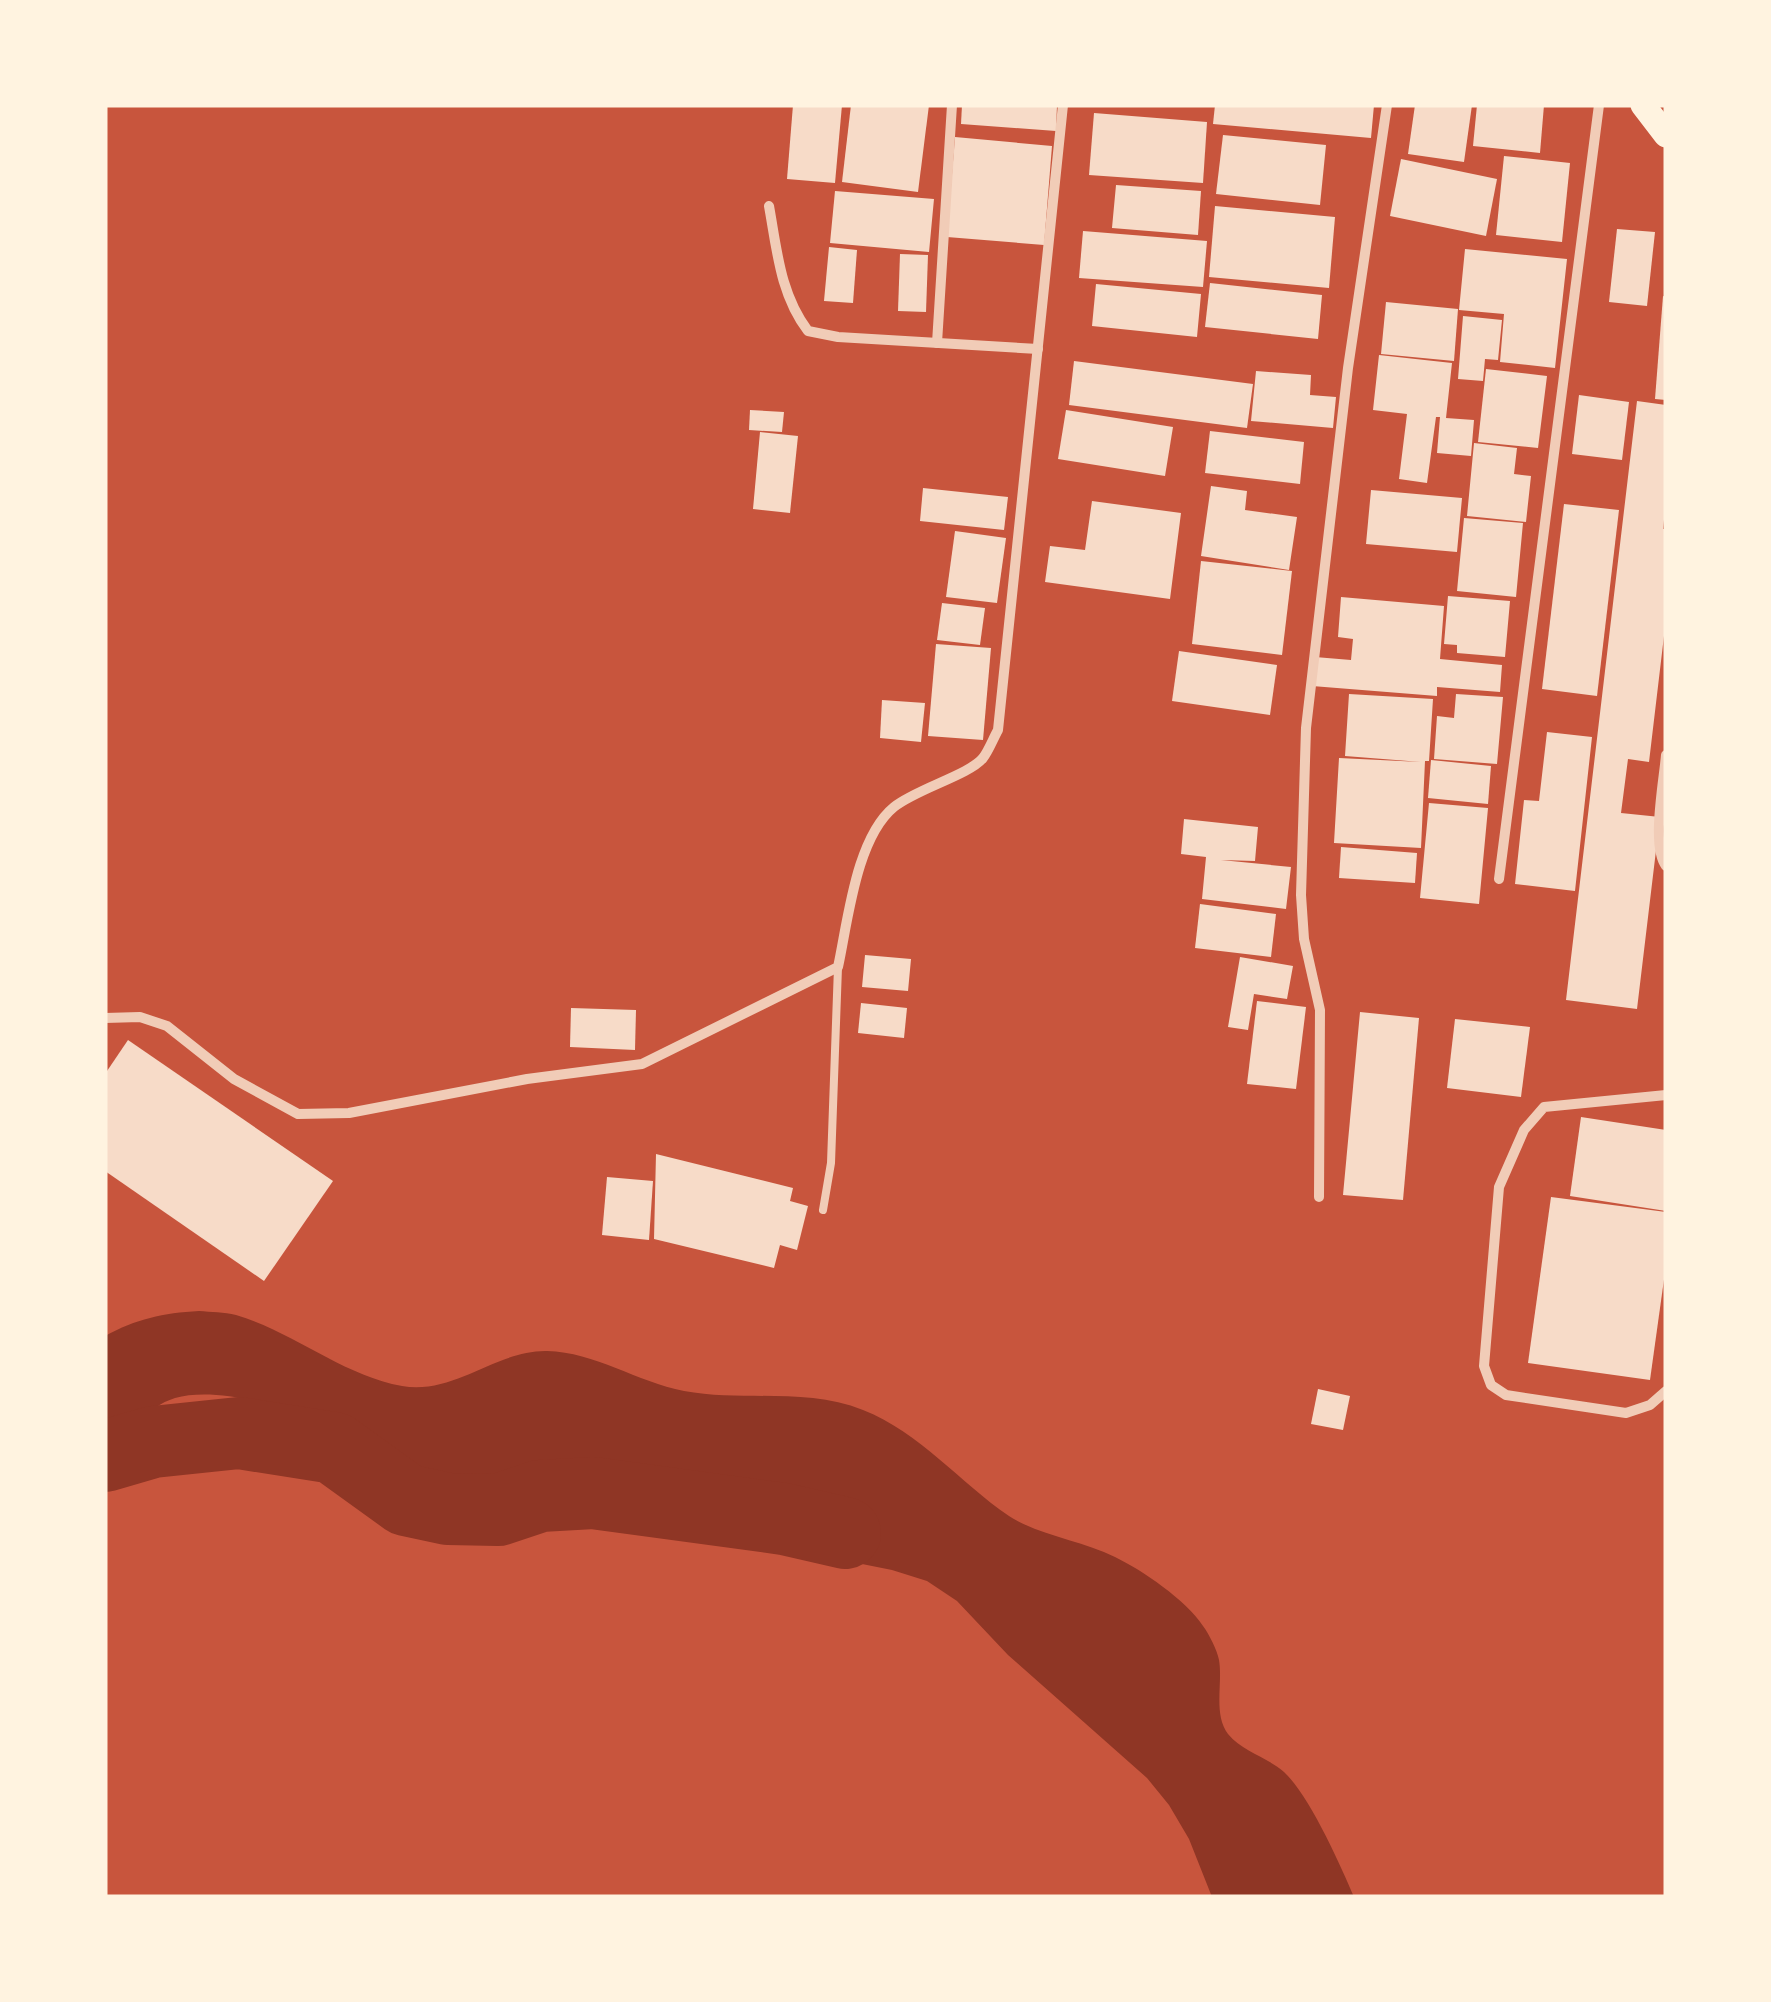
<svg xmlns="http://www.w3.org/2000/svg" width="1771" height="2002" viewBox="0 0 1771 2002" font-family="'Nunito Sans',sans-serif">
<rect width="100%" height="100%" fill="#c8553d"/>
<path fill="#8f3625" d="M 199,1311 C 211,1312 224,1312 236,1315 C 294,1332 342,1375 402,1386 C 455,1395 496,1350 547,1351 C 595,1352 637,1382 684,1391 C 743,1402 805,1387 863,1410 C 921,1433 959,1482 1009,1516 C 1040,1536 1081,1540 1115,1557 C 1142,1570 1186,1600 1203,1626 C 1209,1634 1217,1650 1219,1660 C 1223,1683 1213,1714 1228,1734 C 1243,1752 1267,1757 1284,1772 C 1309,1795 1340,1864 1354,1897 L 1212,1897 L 1189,1839 L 1169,1805 L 1147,1778 L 1008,1655 L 957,1601 L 927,1581 L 892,1570 L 822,1556 L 788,1543 L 730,1499 L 660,1493 L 553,1473 L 449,1494 C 388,1496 382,1460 338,1433 C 299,1410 220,1385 175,1398 C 146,1407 131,1433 105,1445 L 105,1336 C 136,1319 163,1313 199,1311 Z"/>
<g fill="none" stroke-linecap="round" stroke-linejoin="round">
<path stroke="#8f3625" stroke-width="72" d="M 105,1456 L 153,1442 L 239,1433 L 334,1448 L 406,1500 L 448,1509 L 498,1510 L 540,1496 L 593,1493 L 784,1519 L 845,1533"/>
</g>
<g fill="#f7dbc8">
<path d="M 793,105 L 842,105 L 835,183 L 787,179 Z"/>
<path d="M 851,105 L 929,105 L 918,192 L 842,182 Z"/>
<path d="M 962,105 L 1057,105 L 1056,131 L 961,124 Z"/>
<path d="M 1215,105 L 1374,105 L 1371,138 L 1213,124 Z"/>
<path d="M 1415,105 L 1472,105 L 1464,162 L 1408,154 Z"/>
<path d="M 1477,105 L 1544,105 L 1540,153 L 1473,146 Z"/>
<path d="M 1094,113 L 1207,122 L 1203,183 L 1089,175 Z"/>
<path d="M 1223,135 L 1326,145 L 1320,205 L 1216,194 Z"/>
<path d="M 955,137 L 1052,146 L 1044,245 L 947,237 Z"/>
<path d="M 1504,156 L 1570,163 L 1562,242 L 1496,235 Z"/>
<path d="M 1401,159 L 1497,179 L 1486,236 L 1390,216 Z"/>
<path d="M 1116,185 L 1201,191 L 1198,235 L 1112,228 Z"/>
<path d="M 835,191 L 934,199 L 929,252 L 830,243 Z"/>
<path d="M 1215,206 L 1335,217 L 1329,288 L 1209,277 Z"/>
<path d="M 1617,229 L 1655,232 L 1647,306 L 1609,302 Z"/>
<path d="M 1083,231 L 1207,241 L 1203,287 L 1079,278 Z"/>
<path d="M 829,247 L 857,250 L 853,303 L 824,301 Z"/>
<path d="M 1465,249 L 1567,259 L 1555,368 L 1500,362 L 1504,314 L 1459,310 Z"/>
<path d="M 900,254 L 928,255 L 926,312 L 898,311 Z"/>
<path d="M 1210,283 L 1322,295 L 1318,339 L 1205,327 Z"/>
<path d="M 1096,284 L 1201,294 L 1197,337 L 1092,326 Z"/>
<path d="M 1663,296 L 1666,297 L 1666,400 L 1655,399 Z"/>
<path d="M 1386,302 L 1458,309 L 1454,361 L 1381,354 Z"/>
<path d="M 1463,316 L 1502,320 L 1498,360 L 1485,359 L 1483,381 L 1458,379 Z"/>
<path d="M 1379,355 L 1452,363 L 1446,418 L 1474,420 L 1471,456 L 1437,453 L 1440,417 L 1436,417 L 1427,483 L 1399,479 L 1407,414 L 1373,410 Z"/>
<path d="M 1074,361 L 1253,384 L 1247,428 L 1069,405 Z"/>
<path d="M 1486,369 L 1547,376 L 1538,448 L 1478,442 Z"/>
<path d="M 1256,371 L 1311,375 L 1310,395 L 1336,397 L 1333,428 L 1251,421 Z"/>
<path d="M 1579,395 L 1629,402 L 1622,460 L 1572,454 Z"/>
<path d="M 1637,401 L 1666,405 L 1666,501 L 1663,529 L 1666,529 L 1666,619 L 1649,762 L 1628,759 L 1621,813 L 1660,817 L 1637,1009 L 1566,1000 Z"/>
<path d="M 750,410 L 784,412 L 782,432 L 749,430 Z"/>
<path d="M 1066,410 L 1173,427 L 1165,476 L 1058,459 Z"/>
<path d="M 1210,431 L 1304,442 L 1300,484 L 1205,473 Z"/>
<path d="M 760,432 L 798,436 L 790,513 L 753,509 Z"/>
<path d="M 1474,443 L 1517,448 L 1514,474 L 1531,476 L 1526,522 L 1467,516 Z"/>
<path d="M 1211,486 L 1247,491 L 1245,510 L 1297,517 L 1289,570 L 1201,556 Z"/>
<path d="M 923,488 L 1008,497 L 1004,530 L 920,521 Z"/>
<path d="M 1371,490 L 1462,498 L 1457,552 L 1366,544 Z"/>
<path d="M 1092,501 L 1181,513 L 1170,599 L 1045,582 L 1050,546 L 1085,550 Z"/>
<path d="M 1564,504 L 1619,510 L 1597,696 L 1542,689 Z"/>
<path d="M 1464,518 L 1523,523 L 1516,597 L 1457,591 Z"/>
<path d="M 955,531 L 1006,538 L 997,603 L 946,597 Z"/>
<path d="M 1201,561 L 1292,571 L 1282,655 L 1192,644 Z"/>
<path d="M 1448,596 L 1510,601 L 1505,657 L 1457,653 L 1457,645 L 1444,644 Z"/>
<path d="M 1341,597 L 1444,606 L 1440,659 L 1502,665 L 1500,692 L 1437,687 L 1437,696 L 1312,686 L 1315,657 L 1351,660 L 1353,639 L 1338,637 Z"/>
<path d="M 942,603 L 985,608 L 980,645 L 937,640 Z"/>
<path d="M 936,644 L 991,648 L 983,740 L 928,736 Z"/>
<path d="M 1179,651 L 1277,665 L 1270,715 L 1172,701 Z"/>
<path d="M 1349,694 L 1433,699 L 1429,761 L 1425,761 L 1421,848 L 1334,843 L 1339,758 L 1421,762 L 1345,756 Z"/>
<path d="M 1456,694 L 1503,697 L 1497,764 L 1434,759 L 1437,716 L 1454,718 Z"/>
<path d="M 882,700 L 925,703 L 921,742 L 880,738 Z"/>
<path d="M 1547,732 L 1592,737 L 1575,891 L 1515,884 L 1524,800 L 1539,801 Z"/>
<path d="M 1431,760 L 1491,766 L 1488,804 L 1428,798 Z"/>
<path d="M 1429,803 L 1488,808 L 1479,904 L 1420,898 Z"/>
<path d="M 1184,819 L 1258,827 L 1255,861 L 1221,860 L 1291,867 L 1286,909 L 1202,899 L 1206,857 L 1181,854 Z"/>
<path d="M 1341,847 L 1417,853 L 1415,883 L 1339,878 Z"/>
<path d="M 1200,904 L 1276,914 L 1271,957 L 1195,948 Z"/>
<path d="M 865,955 L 911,959 L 908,991 L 862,987 Z"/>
<path d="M 1240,957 L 1293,966 L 1287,999 L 1254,994 L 1248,1030 L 1228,1027 Z"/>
<path d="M 1257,1001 L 1306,1007 L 1296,1089 L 1247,1084 Z"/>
<path d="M 861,1003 L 907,1008 L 904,1038 L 858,1033 Z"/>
<path d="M 571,1008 L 636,1010 L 635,1050 L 570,1047 Z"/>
<path d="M 1360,1012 L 1419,1018 L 1403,1200 L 1343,1195 Z"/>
<path d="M 1455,1019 L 1530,1027 L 1521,1097 L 1447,1088 Z"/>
<path d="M 128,1040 L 333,1181 L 264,1281 L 105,1171 L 105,1074 Z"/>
<path d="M 1581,1117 L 1666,1130 L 1666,1211 L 1570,1196 Z"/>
<path d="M 656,1154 L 793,1188 L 790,1201 L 808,1206 L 797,1250 L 780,1245 L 774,1268 L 654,1239 Z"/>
<path d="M 607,1177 L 653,1181 L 649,1240 L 602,1235 Z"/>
<path d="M 1551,1197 L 1666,1212 L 1666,1265 L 1650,1380 L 1528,1363 Z"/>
<path d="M 1318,1389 L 1350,1396 L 1343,1430 L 1311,1424 Z"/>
</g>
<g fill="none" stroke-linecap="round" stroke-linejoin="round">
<path stroke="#f1ccb7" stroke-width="8" d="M 823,1210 L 831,1163 L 838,967"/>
<g stroke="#f1ccb7" stroke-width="10">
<path d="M 769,206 C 777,250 780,294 808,331 L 838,337 L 1038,349"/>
<path d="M 937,343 L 952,105"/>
<path d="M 1666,755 C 1664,781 1651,846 1666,866"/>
<path d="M 1499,879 L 1599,105"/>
<path d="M 105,1018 L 140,1017 L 167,1026 L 234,1079 L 298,1114 L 349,1113 L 527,1079 L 642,1064 L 838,967 C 848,921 856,838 894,807 C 916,789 969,775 983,758 C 989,750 993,739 998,730 L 1063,105"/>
<path d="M 1666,1095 L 1544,1107 L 1524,1130 L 1499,1187 L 1484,1366 L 1491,1385 L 1506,1395 L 1626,1413 L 1650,1405 L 1666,1391"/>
<path d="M 1319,1197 L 1320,1010 L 1304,939 L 1301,895 L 1306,728 L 1348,368 L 1387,105"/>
</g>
<path stroke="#fff3e0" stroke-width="25" d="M 1643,105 L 1666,135"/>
</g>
<rect width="1771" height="2002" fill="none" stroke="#fff3e0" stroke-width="215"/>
</svg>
